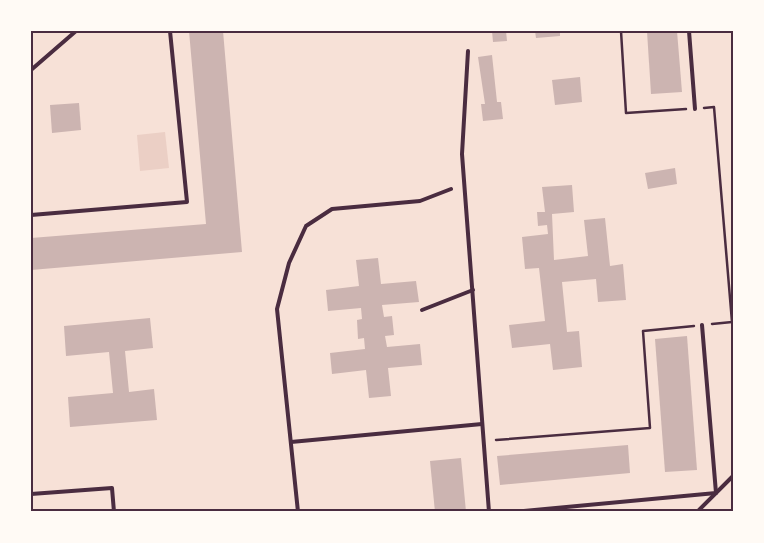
<svg xmlns="http://www.w3.org/2000/svg" width="764" height="543" viewBox="0 0 764 543" font-family="'Exo 2',sans-serif">
<rect width="100%" height="100%" fill="#f7e1d7"/>
<path fill="#ebcfc5" d="M 165,132 L 169,168 L 140,171 L 137,135 Z"/>
<g fill="#ccb4b1">
<path d="M 189,31 L 223,31 L 242,252 L 31,270 L 31,238 L 206,224 Z"/>
<path d="M 492,31 L 506,31 L 507,41 L 493,42 Z"/>
<path d="M 535,31 L 560,31 L 560,36 L 536,38 Z"/>
<path d="M 647,31 L 677,31 L 682,92 L 651,94 Z"/>
<path d="M 492,55 L 497,102 L 501,102 L 503,119 L 483,121 L 481,104 L 485,104 L 478,57 Z"/>
<path d="M 580,77 L 582,102 L 555,105 L 552,80 Z"/>
<path d="M 79,103 L 81,130 L 52,133 L 50,105 Z"/>
<path d="M 675,168 L 677,184 L 648,189 L 645,173 Z"/>
<path d="M 572,185 L 574,212 L 552,214 L 554,260 L 588,256 L 584,220 L 605,218 L 610,266 L 623,264 L 626,300 L 598,302 L 596,279 L 562,282 L 567,332 L 579,331 L 582,367 L 553,370 L 550,344 L 512,348 L 509,325 L 545,321 L 539,268 L 525,269 L 522,237 L 548,234 L 547,225 L 538,226 L 537,212 L 545,212 L 542,187 Z"/>
<path d="M 378,258 L 381,284 L 416,281 L 419,302 L 382,305 L 384,317 L 392,316 L 394,335 L 385,336 L 387,347 L 420,344 L 422,365 L 388,368 L 391,396 L 369,398 L 366,370 L 332,374 L 330,353 L 365,349 L 364,338 L 358,339 L 357,320 L 362,319 L 361,308 L 328,311 L 326,290 L 359,286 L 356,260 Z"/>
<path d="M 150,318 L 153,348 L 125,351 L 129,392 L 154,389 L 157,420 L 70,427 L 68,397 L 113,393 L 109,352 L 66,356 L 64,326 Z"/>
<path d="M 687,336 L 697,470 L 665,472 L 655,339 Z"/>
<path d="M 628,445 L 630,473 L 500,485 L 497,456 Z"/>
<path d="M 461,458 L 466,512 L 435,512 L 430,461 Z"/>
</g>
<g fill="none" stroke-linecap="round" stroke-linejoin="round">
<g stroke="#4a2c40" stroke-width="2.5">
<path d="M 621,31 L 626,113 L 686,109"/>
<path d="M 704,108 L 714,107 L 732,322 L 712,324"/>
<path d="M 496,440 L 650,428 L 643,331 L 694,326"/>
</g>
<g stroke="#4a2c40" stroke-width="4">
<path d="M 689,31 L 695,109"/>
<path d="M 468,51 L 462,154 L 489,512"/>
<path d="M 31,70 L 76,31"/>
<path d="M 31,215 L 187,202 L 170,31"/>
<path d="M 422,310 L 473,290"/>
<path d="M 291,442 L 482,424"/>
<path d="M 31,494 L 112,488 L 114,512"/>
<path d="M 298,512 L 277,309 L 289,263 L 306,226 L 332,209 L 420,201 L 451,189"/>
<path d="M 513,512 L 716,493 L 702,325"/>
<path d="M 697,512 L 733,476"/>
</g>
</g>
<rect width="764" height="543" fill="none" stroke="#fffaf5" stroke-width="65"/>
<rect x="32" y="32" width="700" height="478" fill="none" stroke="#4a2c40" stroke-width="2"/>
</svg>
